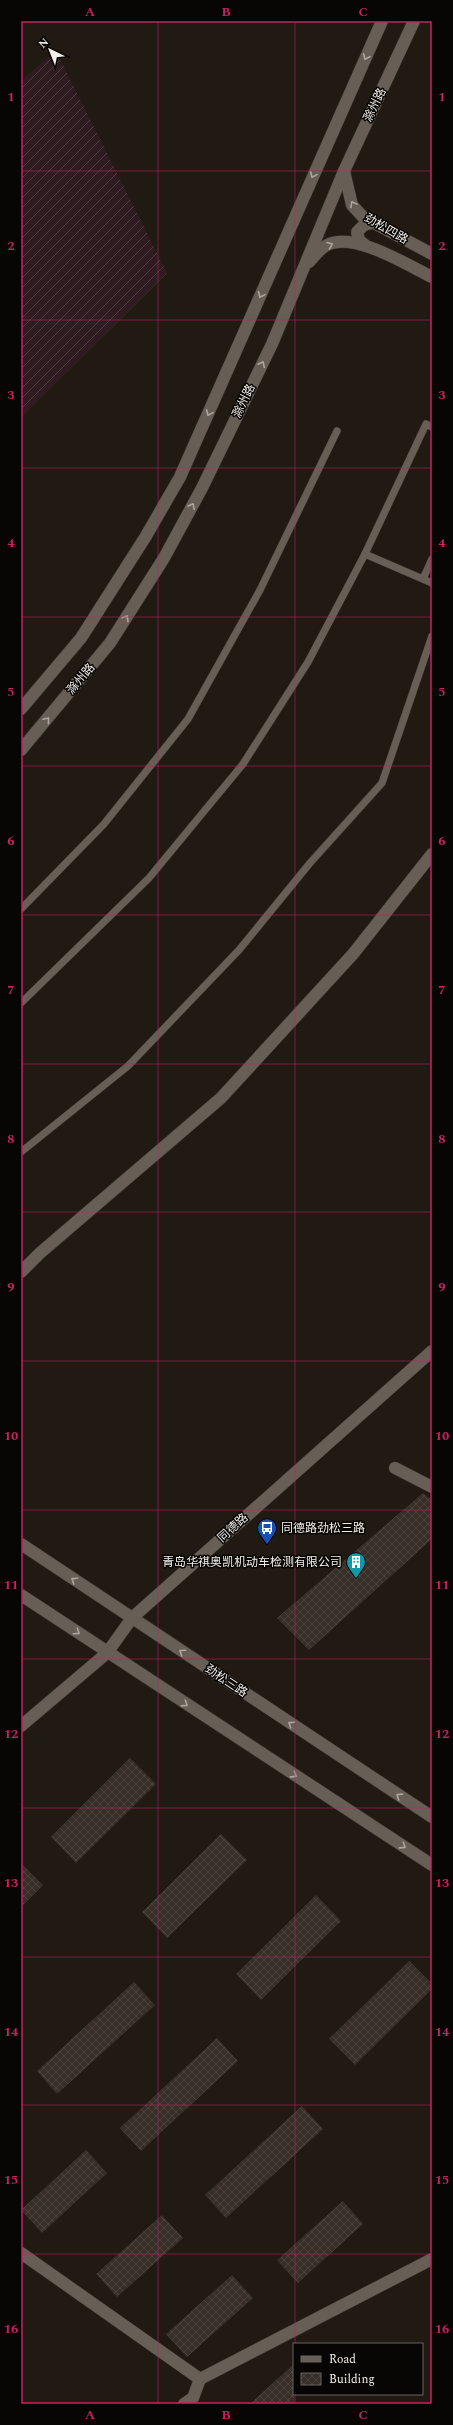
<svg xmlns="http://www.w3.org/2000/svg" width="453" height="2425" viewBox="0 0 453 2425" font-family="Spectral,'Noto Sans SC',serif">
<defs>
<pattern id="industrial-furrows" width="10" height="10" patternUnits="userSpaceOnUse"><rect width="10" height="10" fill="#2e1c21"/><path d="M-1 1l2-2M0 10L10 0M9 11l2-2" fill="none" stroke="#4d3d41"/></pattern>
<pattern id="building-cross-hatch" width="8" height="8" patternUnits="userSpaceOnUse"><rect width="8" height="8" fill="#372f27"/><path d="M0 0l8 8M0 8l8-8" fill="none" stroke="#4b433c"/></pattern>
</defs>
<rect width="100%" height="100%" fill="#211a12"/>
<path fill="url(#industrial-furrows)" d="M 56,51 L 167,273 L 21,418 L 21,81 Z"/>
<g fill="url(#building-cross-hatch)">
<path d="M 423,1493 L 432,1500 L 432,1539 L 309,1650 L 277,1618 Z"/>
<path d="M 130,1758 L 156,1784 L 76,1863 L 51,1837 Z"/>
<path d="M 221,1834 L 247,1860 L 167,1938 L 142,1912 Z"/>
<path d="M 21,1863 L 43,1885 L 21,1907 Z"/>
<path d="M 316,1895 L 341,1921 L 261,2000 L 236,1974 Z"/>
<path d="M 409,1961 L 432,1984 L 432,1989 L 355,2065 L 329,2039 Z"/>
<path d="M 134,1982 L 155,2005 L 57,2094 L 37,2071 Z"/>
<path d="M 217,2038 L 238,2061 L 141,2151 L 120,2128 Z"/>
<path d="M 302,2106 L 323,2129 L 226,2218 L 205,2195 Z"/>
<path d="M 86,2150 L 107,2173 L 42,2233 L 21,2210 Z"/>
<path d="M 343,2201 L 363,2224 L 298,2283 L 277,2260 Z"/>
<path d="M 162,2215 L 183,2238 L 117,2297 L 96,2274 Z"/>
<path d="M 232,2275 L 253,2298 L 187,2357 L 166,2334 Z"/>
<path d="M 294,2364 L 294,2404 L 250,2404 Z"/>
</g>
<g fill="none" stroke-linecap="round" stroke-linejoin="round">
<g stroke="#393430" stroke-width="8">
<g id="lane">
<path d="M 365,554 L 432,583"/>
<path d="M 423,579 L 432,559"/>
<path d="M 21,909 L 104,824 L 188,719 L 260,590 L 337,431"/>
<path d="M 21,1003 L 149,878 L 243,764 L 308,662 L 365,554 L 426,424 L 432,427"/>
<path d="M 21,1152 L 128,1066 L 239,950 L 310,863 L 382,783 L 432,636"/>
</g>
</g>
<g stroke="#393430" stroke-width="13">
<g id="street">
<path d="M 21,1272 L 40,1253 L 221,1098 L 353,954 L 432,854"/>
<path d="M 395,1468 L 432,1487"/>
<path d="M 21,2253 L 200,2379"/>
<path d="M 184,2404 L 193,2398 L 200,2379 L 432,2259"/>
</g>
</g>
<g stroke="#393430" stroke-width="13">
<g id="secondary">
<path d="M 344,171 L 352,205 L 363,217 L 432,254"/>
<path d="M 365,245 L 359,240 L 357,232 L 364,225 L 371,223"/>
<path d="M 309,262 C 315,256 319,249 327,245 C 354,231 407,265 432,277"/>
<path d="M 21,709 L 81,638 L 146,536 L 180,477 L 382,21"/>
<path d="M 21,750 L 110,643 L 164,558 L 202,488 L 272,344 L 344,171 L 414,21"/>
<path d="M 21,1544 L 432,1817"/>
<path d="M 21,1595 L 432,1865"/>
<path d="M 21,1726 L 107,1653 L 132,1618 L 432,1351"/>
</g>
</g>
<use href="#lane" stroke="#675e55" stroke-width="7"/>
<use href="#street" stroke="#675e55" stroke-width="12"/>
<use href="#secondary" stroke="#675e55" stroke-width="12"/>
</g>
<defs><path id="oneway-chevron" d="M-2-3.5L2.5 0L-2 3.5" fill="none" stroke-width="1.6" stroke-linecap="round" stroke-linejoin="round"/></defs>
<g stroke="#ada69f">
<use href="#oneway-chevron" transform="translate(366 57) rotate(114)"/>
<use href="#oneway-chevron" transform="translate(313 175) rotate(114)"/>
<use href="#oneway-chevron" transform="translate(353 204) rotate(-118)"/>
<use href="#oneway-chevron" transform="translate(330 245) rotate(-21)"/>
<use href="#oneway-chevron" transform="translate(261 295) rotate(114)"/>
<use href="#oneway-chevron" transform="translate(262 364) rotate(-64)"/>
<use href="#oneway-chevron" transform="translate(209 413) rotate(114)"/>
<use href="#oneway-chevron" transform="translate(192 506) rotate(-61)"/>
<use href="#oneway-chevron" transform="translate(126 618) rotate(-58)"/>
<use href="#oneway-chevron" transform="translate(47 720) rotate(-50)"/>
<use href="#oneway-chevron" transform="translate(74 1580) rotate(-146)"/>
<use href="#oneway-chevron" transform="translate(77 1632) rotate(34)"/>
<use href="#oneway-chevron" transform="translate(182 1652) rotate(-146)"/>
<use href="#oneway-chevron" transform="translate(185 1704) rotate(33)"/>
<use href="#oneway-chevron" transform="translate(291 1724) rotate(-146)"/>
<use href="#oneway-chevron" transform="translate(294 1775) rotate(33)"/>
<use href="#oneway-chevron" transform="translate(399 1796) rotate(-147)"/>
<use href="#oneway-chevron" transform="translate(403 1846) rotate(33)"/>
</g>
<path fill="none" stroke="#c42362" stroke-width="1" stroke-opacity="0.55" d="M 158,21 L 158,2404M 295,21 L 295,2344M 21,171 L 432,171M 21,320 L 432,320M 21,468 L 432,468M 21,617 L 432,617M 21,766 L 432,766M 21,915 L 432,915M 21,1064 L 432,1064M 21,1212 L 432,1212M 21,1361 L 432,1361M 21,1510 L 432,1510M 21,1659 L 432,1659M 21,1808 L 432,1808M 21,1957 L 432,1957M 21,2105 L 432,2105M 21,2254 L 432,2254M 295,2394 L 295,2404"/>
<defs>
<g id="bus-pin" transform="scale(1)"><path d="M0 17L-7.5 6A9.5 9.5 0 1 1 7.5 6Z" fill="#1a4fb4" stroke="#080604"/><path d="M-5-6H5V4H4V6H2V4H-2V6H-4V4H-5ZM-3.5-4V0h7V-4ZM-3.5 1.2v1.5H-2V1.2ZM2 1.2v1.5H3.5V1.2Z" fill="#fff"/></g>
<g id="building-pin" transform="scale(1)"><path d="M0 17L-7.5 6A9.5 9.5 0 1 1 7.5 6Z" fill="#0f9aa8" stroke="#080604"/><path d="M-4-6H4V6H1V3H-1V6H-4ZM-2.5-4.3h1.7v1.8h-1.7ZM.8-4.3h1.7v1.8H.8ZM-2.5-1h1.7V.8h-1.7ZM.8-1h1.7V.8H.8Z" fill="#fff"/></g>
</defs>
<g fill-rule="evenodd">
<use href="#bus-pin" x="267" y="1528"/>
<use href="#building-pin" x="356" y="1562"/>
</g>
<g text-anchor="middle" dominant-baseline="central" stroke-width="3" stroke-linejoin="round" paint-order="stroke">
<g font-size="12" fill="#f3eee9" stroke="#080604">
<text transform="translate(375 105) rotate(-64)">滁州路</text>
<text transform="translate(386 229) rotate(30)">劲松四路</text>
<text transform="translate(244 401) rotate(-64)">滁州路</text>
<text transform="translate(81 679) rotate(-50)">滁州路</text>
<text transform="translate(233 1528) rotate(-42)">同德路</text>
<text transform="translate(226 1681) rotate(34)">劲松三路</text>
</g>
<g font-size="12" fill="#f3eee9" stroke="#080604" text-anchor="start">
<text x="281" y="1528">同德路劲松三路</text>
<text x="342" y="1562" text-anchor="end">青岛华祺奥凯机动车检测有限公司</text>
</g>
</g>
<rect width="453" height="2425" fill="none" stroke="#080604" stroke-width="44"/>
<rect x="293" y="2343" width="130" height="52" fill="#080604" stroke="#666360"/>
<rect x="301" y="2356" width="20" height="6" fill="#675e55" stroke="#666360"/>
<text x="329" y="2363" font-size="12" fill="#f3eee9">Road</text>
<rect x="301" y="2373" width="20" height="12" fill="url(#building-cross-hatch)" stroke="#666360"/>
<text x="329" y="2383" font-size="12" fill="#f3eee9">Building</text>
<g transform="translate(50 50) rotate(317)" stroke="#080604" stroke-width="3" paint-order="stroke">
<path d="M0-3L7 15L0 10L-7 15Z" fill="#f3eee9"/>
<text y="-6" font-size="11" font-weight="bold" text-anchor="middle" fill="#f3eee9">N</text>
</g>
<rect x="22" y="22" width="409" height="2381" fill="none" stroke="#c42362" stroke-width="1.5"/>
<g font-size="13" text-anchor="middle" font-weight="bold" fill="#c42362">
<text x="90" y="16">A</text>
<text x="226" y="16">B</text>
<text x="363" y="16">C</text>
<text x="11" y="101">1</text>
<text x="442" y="101">1</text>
<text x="11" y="250">2</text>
<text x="442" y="250">2</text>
<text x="11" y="399">3</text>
<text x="442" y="399">3</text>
<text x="11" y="547">4</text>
<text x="442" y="547">4</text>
<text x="11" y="696">5</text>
<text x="442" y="696">5</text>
<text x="11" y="845">6</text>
<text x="442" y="845">6</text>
<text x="11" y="994">7</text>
<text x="442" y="994">7</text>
<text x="11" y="1143">8</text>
<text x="442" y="1143">8</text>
<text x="11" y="1291">9</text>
<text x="442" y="1291">9</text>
<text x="11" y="1440">10</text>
<text x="442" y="1440">10</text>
<text x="11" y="1589">11</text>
<text x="442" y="1589">11</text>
<text x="11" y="1738">12</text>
<text x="442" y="1738">12</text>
<text x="11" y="1887">13</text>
<text x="442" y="1887">13</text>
<text x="11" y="2036">14</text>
<text x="442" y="2036">14</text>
<text x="11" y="2184">15</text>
<text x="442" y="2184">15</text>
<text x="11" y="2333">16</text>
<text x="442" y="2333">16</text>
<text x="90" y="2419">A</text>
<text x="226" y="2419">B</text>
<text x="363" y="2419">C</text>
</g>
</svg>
